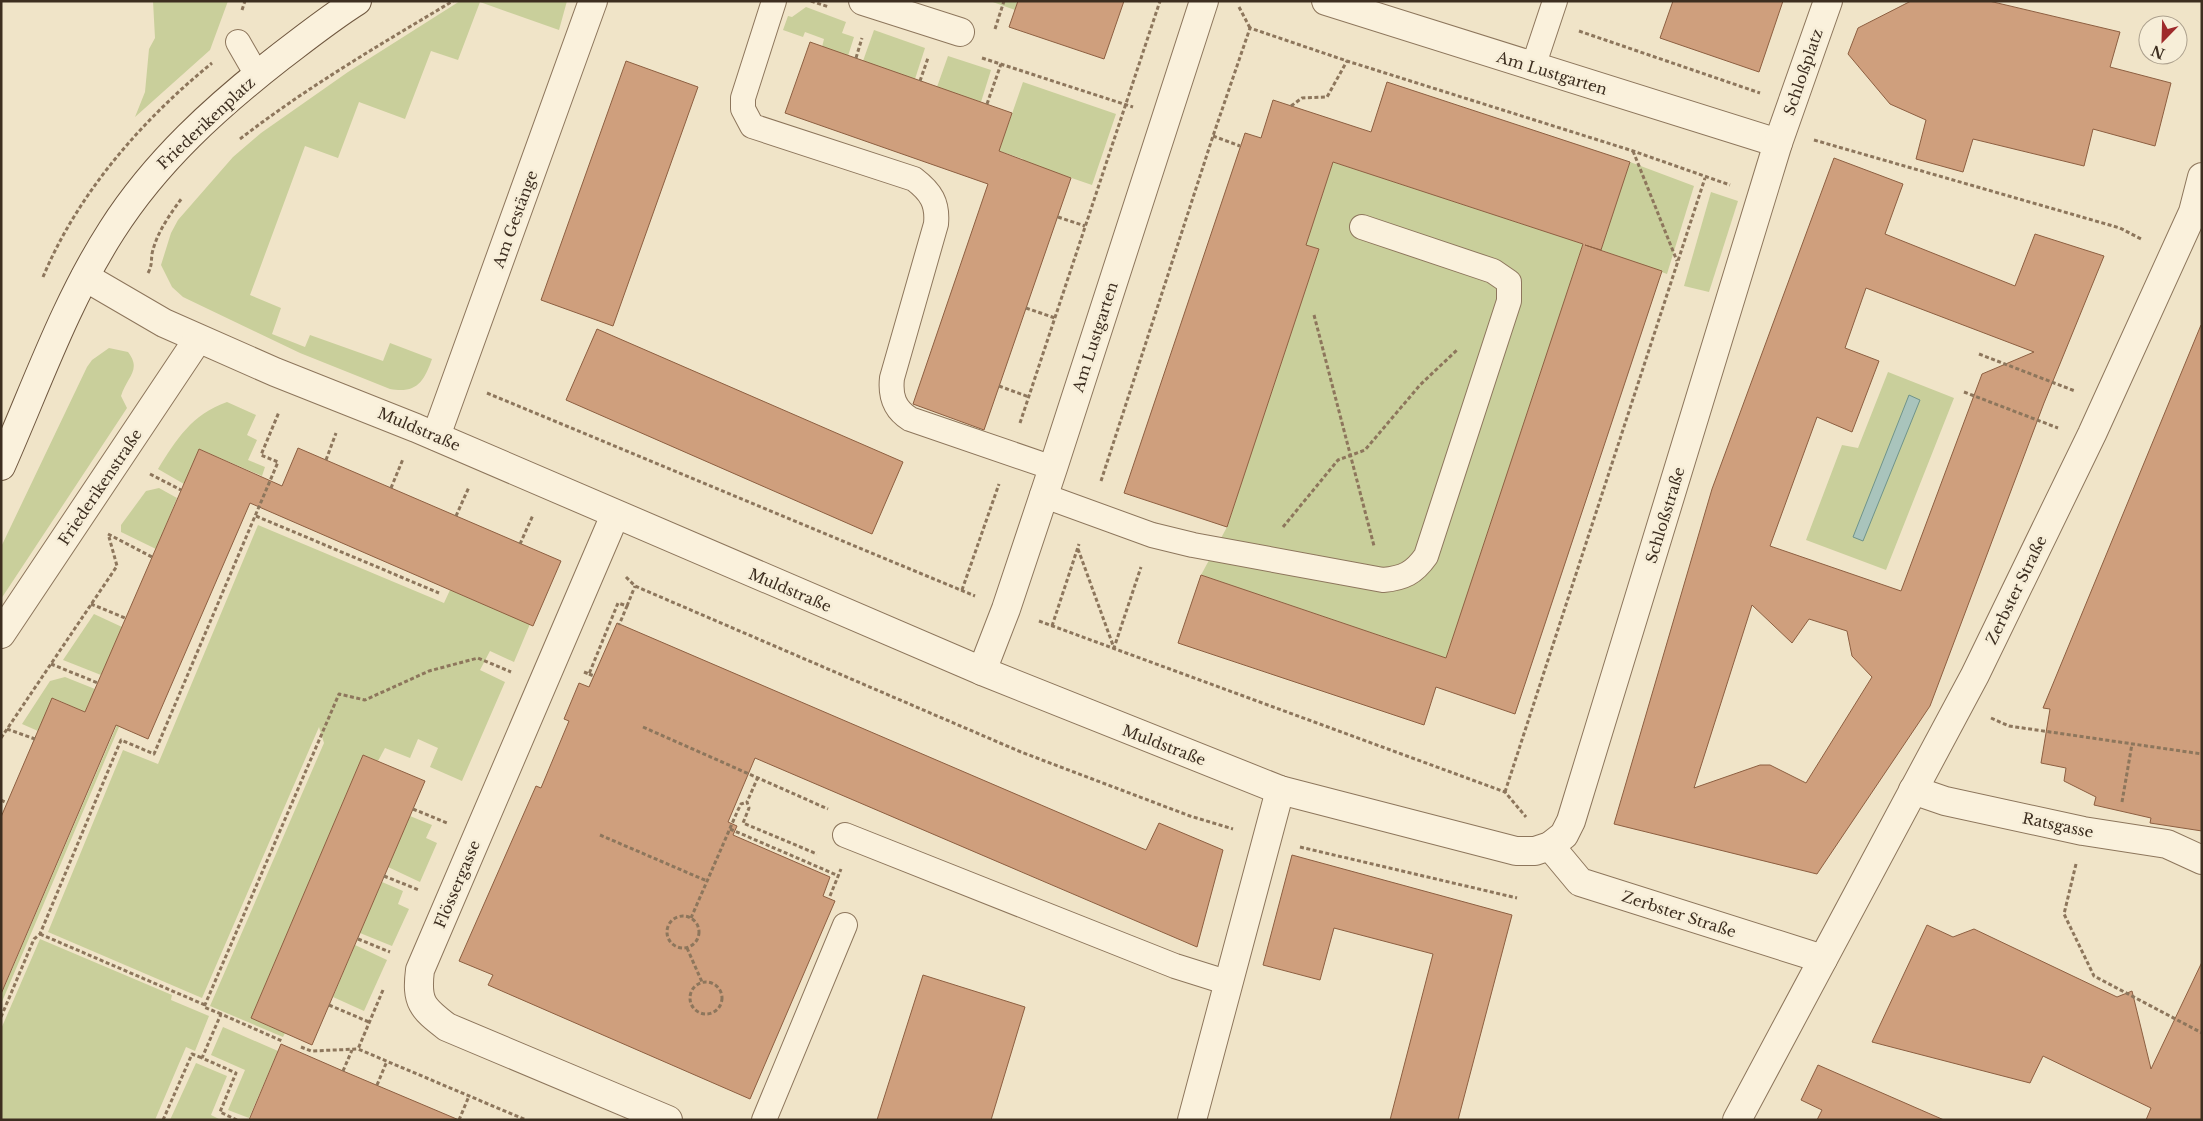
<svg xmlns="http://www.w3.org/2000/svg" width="2203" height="1121" viewBox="0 0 2203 1121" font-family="'Libre Baskerville',serif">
<rect width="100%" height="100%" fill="#f0e4c8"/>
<g fill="#c9cf9b">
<path d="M 153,1 L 228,1 L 210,50 L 135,117 L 145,92 L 149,49 L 155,38 Z"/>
<path d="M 460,1 L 567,1 L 559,30 L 480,2 L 458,60 L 431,51 L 405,119 L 359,102 L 338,158 L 305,146 L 250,295 L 281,308 L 272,334 L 305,347 L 310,335 L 383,361 L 390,343 L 432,359 C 424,382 416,394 390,389 L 300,353 L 183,297 L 172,287 L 161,265 L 171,233 L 178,220 L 233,157 L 261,133 L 348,72 Z"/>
<path d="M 990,1 L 1018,1 L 1015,10 Z"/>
<path d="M 806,7 L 846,22 L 842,33 L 854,37 L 848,56 L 822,47 L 824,39 L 805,32 L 803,37 L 783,30 L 788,16 L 792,17 Z"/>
<path d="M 874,30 L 925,48 L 915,79 L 863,61 Z"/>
<path d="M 948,56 L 991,70 L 981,102 L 937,87 Z"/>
<path d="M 1023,82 L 1116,114 L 1092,185 L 1057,173 L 1019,171 L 1023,159 L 999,151 Z"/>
<path d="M 1333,162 L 1583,244 L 1446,658 L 1201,575 L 1227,527 L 1319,249 L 1306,245 Z"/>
<path d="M 1630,162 L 1694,186 L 1667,274 L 1601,250 Z"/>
<path d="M 1711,192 L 1738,201 L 1709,292 L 1684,286 Z"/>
<path d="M 109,348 L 128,352 C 142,370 127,377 121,396 L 127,408 L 1,599 L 1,547 L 87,367 L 92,360 Z"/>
<path d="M 1888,372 L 1954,398 L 1886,570 L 1806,540 L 1842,445 L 1858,448 Z"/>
<path d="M 227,402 L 256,415 L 247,435 L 257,440 L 248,460 L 265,467 L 262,476 L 199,449 L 184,484 L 158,469 C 176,440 192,414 227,402 Z"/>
<path d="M 159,488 L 177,498 L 156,549 L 121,532 L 121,525 L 146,491 Z"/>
<path d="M 258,525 L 444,603 L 450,590 L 530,624 L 514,662 L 490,651 L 480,670 L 505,682 L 462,781 L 430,767 L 438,748 L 418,739 L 410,758 L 385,748 L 378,761 L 363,755 L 251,1018 L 285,1033 L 283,1037 L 210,1006 L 324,743 L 319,727 L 202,998 L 48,932 L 123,750 L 158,764 Z"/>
<path d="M 94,614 L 122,627 L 101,675 L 63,660 Z"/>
<path d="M 65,677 L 95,689 L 85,712 L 53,698 L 38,731 L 22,724 L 50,681 Z"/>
<path d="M 117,725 L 119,727 L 1,1004 L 1,987 L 4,988 Z"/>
<path d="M 410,816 L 432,825 L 426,838 L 437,843 L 420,882 L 388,867 Z"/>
<path d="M 382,882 L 403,891 L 398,904 L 409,909 L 392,946 L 360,933 Z"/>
<path d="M 40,939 L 172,995 L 171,1000 L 209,1016 L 195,1051 L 186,1047 L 155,1120 L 1,1120 L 1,1029 Z"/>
<path d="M 355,945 L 387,960 L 364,1011 L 333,997 Z"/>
<path d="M 223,1027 L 278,1051 L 249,1118 L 228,1110 L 245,1070 L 211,1055 Z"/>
<path d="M 196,1063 L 227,1076 L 211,1115 L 221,1120 L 170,1120 Z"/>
</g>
<path fill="#a9c4bc" stroke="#6f938a" d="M 1909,395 L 1920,400 L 1863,541 L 1853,537 Z"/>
<g fill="#cf9f7d" stroke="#8d5f41" fill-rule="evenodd">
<path d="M 1018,1 L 1124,1 L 1104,59 L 1009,27 Z"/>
<path d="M 1673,1 L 1783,1 L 1759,72 L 1660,38 Z"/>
<path d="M 1911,1 L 1989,1 L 2120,32 L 2110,67 L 2171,83 L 2155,146 L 2093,129 L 2084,166 L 1973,139 L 1963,172 L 1916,159 L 1926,120 L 1890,104 L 1848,54 L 1858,28 Z"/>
<path d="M 810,42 L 1012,113 L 999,151 L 1071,178 L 984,430 L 913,404 L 988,184 L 785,113 Z"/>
<path d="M 626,61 L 698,87 L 613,326 L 541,300 Z"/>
<path d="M 1387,82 L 1630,162 L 1601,250 L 1585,245 L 1662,271 L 1515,714 L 1436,687 L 1424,725 L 1178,643 L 1201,575 L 1446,658 L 1583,244 L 1333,162 L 1306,245 L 1319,249 L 1227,527 L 1124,493 L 1245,133 L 1261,138 L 1273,100 L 1371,132 Z"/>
<path d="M 1834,158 L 1903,184 L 1885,234 L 2015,286 L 2035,234 L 2104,256 L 2044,403 L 1930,706 L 1817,874 L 1614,824 L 1712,489 ZM 1866,288 L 2034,352 L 1982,374 L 1901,591 L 1770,546 L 1817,417 L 1852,432 L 1879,361 L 1845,348 ZM 1752,605 L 1792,643 L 1809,619 L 1847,631 L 1852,656 L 1872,677 L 1806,783 L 1770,765 L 1760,765 L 1694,788 Z"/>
<path d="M 2201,325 L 2202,325 L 2202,831 L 2150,823 L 2151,818 L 2094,805 L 2096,797 L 2064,781 L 2066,768 L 2041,763 L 2050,709 L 2043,708 Z"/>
<path d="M 597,329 L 903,462 L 872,534 L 566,400 Z"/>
<path d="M 298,448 L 561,561 L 533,626 L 250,503 L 148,739 L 116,725 L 1,994 L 1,817 L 52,698 L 85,712 L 199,449 L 282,486 Z"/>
<path d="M 617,623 L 1146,850 L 1159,823 L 1223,850 L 1197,947 L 755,758 L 728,822 L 737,826 L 733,835 L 830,877 L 823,896 L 835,901 L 750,1099 L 488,985 L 493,975 L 459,961 L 536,786 L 541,788 L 569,721 L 564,719 L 579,683 L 589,687 Z"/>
<path d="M 363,755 L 425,781 L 312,1045 L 251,1018 Z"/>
<path d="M 1292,855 L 1512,915 L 1458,1120 L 1390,1120 L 1433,954 L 1334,928 L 1320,980 L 1263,965 Z"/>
<path d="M 1927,925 L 1953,937 L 1974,929 L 2117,997 L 2132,991 L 2151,1069 L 2202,962 L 2202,1120 L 2146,1120 L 2151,1108 L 2043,1056 L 2030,1083 L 1872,1042 Z"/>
<path d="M 923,975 L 1025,1007 L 991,1120 L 877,1120 Z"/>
<path d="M 281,1044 L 343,1071 L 459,1120 L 249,1120 Z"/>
<path d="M 1818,1065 L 1944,1120 L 1817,1120 L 1822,1110 L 1801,1100 Z"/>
</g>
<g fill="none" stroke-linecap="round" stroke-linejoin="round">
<g stroke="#8d765c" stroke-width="26">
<g id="lane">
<path d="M 774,1 L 743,98 L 743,109 L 752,126 L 914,179 C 931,192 938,203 936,224 L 892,378 C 890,396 894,409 910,419 L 1053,468"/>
<path d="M 238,42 L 257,75"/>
<path d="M 1533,67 L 1555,1"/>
<path d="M 1042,495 L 1152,535 L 1193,545 L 1383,580 C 1404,578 1414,573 1426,556 L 1509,301 L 1509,282 L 1493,271 L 1362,227"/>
<path d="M 845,835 L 1175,966 L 1229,983"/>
<path d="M 764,1120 L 845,925"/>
</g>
</g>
<g stroke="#8d765c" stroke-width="30">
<g id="street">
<path d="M 863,1 L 960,32"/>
<path d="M 1326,1 L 1778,143"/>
<path d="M 85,277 L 164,323 L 275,372 L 416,428 L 982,671 L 1280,790 L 1516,851 L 1535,851 L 1550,846 L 1564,835 L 1571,821 L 1778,143 L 1828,1"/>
<path d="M 436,436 L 593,1"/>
<path d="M 615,515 L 420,970 C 416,1002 422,1008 447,1027 L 668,1120"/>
<path d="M 1,634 L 198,339"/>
<path d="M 982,671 L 1006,609 L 1053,468 L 1204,1"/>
<path d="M 1913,790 L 1945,801 L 2083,831 L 2167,844 L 2202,860"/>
<path d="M 1550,846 L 1580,882 L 1823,959"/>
<path d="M 1192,1120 L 1280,790"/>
<path d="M 1737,1120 L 1975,675 L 2092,434 L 2193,212 L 2202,177"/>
</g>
</g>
<g stroke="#6f573f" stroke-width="30">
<path id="secondary" d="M 1,466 C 36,387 65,303 112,230 C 156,161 216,107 280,57 C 305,38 330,18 357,1"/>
</g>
<g stroke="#8d765c" stroke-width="3" stroke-dasharray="4 2.5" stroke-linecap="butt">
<path d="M 811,1 L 829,7"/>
<path d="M 1239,7 L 1250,28"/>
<path d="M 242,10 L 245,1"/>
<path d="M 995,29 L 1004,1"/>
<path d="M 1579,31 L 1760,93"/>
<path d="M 856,58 L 862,38"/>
<path d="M 982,58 L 1133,107"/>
<path d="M 920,81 L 928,58"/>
<path d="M 987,104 L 1001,64"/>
<path d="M 1291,106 L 1302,98 L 1327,97 L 1347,61"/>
<path d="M 1213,136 L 1240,146"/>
<path d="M 240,139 C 307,87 381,44 453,1"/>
<path d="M 1814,140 L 2120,228 L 2143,240"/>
<path d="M 1633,151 L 1677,261"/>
<path d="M 1058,217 L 1085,226"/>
<path d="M 148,273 C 152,266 151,262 152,254 C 156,234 170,214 182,198"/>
<path d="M 43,277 C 78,193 142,120 212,63"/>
<path d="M 1026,308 L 1055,318"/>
<path d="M 1314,315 L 1374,546"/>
<path d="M 1979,354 L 2075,391"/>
<path d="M 999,386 L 1029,397"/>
<path d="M 1964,392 L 2058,428"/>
<path d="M 487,393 L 975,596"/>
<path d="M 1020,423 L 1160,1"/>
<path d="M 326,460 L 336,433"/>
<path d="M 150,474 L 181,490"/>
<path d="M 1101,481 L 1213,136 L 1250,28 L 1347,61 L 1633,151 L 1730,185"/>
<path d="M 391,488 L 403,459"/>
<path d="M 256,516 L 439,593"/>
<path d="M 456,516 L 469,487"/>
<path d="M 1283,527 L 1338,460 L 1365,450 L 1420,385 L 1458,349"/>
<path d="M 108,534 L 152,557"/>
<path d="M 520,544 L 533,515"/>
<path d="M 1078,549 L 1114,648 L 1141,567"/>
<path d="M 626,577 L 635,586 L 1021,752 L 1190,816 L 1233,829"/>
<path d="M 962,590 L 999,484"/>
<path d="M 91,604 L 125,618"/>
<path d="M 627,606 L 635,586"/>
<path d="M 1039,621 L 1505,792 L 1526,817"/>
<path d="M 1052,626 L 1079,544"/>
<path d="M 51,664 L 98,683"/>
<path d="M 584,672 L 589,674 L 618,603 L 627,606 L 619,625"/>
<path d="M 589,674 L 594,676"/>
<path d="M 1991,718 L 2009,726 L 2202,754"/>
<path d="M 643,727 L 828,809"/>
<path d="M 7,729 L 35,739"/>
<path d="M 1,738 L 117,566 L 109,537"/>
<path d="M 758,777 L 747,802 L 749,808 L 743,823 L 817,854"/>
<path d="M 1505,792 L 1705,178"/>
<path d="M 1,800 L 7,803"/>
<path d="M 2122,802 L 2132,744"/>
<path d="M 413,809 L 447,823"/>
<path d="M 730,829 L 839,876"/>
<path d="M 600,835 L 707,881"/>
<path d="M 1300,847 L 1517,898"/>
<path d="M 2076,864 L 2064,914 L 2094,976 L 2202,1033"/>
<path d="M 384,876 L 419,890"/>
<path d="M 830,896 L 841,869"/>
<circle cx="683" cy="932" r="16"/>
<path d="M 691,918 L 738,810 L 741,804 L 747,802"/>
<path d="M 40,934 L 205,1005"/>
<path d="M 358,939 L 390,952"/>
<path d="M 687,948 L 702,982"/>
<circle cx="706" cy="998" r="16"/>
<path d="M 383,990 L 358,1049 L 526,1120"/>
<path d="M 329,1005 L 369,1022"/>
<path d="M 221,1014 L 204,1007 L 339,694 L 365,700 L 429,671 L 478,658 L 511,672"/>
<path d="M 1,1017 L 34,939 L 40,934 L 121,740 L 154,754 L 278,462 L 261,455 L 279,412"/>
<path d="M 301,1047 L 311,1051 L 358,1049"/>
<path d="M 343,1071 L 352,1050"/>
<path d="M 377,1085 L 387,1061"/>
<path d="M 163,1120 L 192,1054 L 202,1058"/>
<path d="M 237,1120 L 220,1112 L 236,1073 L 202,1058 L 221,1014 L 282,1041"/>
<path d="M 459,1120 L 469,1096"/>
</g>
<use href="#lane" stroke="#faf1dc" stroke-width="24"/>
<use href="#street" stroke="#faf1dc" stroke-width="28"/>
<use href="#secondary" stroke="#faf1dc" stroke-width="28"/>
</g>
<g text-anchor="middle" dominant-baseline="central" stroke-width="5" stroke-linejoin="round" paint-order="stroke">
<g font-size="15" fill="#3d2e20" stroke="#f7eed8">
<text transform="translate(1803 72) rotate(-71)">Schloßplatz</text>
<text transform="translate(1552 73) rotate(17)">Am Lustgarten</text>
<text transform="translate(206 123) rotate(-43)">Friederikenplatz</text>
<text transform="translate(515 219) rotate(-70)">Am Gestänge</text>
<text transform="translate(1095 337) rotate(-72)">Am Lustgarten</text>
<text transform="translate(419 429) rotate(23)">Muldstraße</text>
<text transform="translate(100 487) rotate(-56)">Friederikenstraße</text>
<text transform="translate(1665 515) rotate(-73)">Schloßstraße</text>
<text transform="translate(790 590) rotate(23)">Muldstraße</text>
<text transform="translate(2016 590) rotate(-64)">Zerbster Straße</text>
<text transform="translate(1164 745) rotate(21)">Muldstraße</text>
<text transform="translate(2058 825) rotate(12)">Ratsgasse</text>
<text transform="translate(457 884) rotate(-67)">Flössergasse</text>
<text transform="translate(1679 914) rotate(18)">Zerbster Straße</text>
</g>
</g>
<rect width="2203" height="1121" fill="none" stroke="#3d2e20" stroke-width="5"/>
<g transform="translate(2163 40) rotate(203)"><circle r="24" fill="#f7eed8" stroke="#ada18e"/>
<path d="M0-4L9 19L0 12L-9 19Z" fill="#9e2a2b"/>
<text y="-8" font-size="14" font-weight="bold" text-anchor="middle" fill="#3d2e20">N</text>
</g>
</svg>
